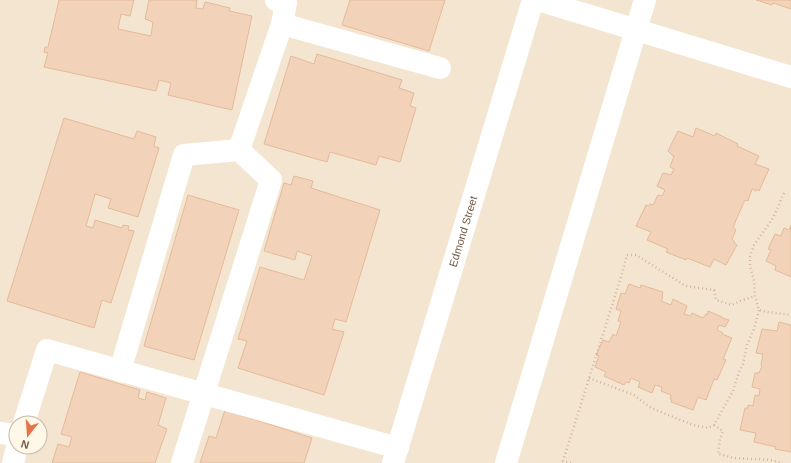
<svg xmlns="http://www.w3.org/2000/svg" width="791" height="463" viewBox="0 0 791 463" font-family="Helvetica,sans-serif">
<rect width="100%" height="100%" fill="#fcf3e2"/>
<path fill="#f4e5d1" fill-rule="evenodd" d="M 0,0 L 791,0 L 791,463 L 0,463 ZM 16,423 L 40,423 L 40,447 L 16,447 Z"/>
<g fill="#f2d3ba" stroke="#e4ba9a">
<path d="M 59,0 L 134,0 L 130,16 L 121,14 L 118,29 L 151,36 L 153,22 L 145,19 L 149,0 L 197,0 L 196,8 L 203,9 L 205,2 L 230,8 L 229,11 L 252,16 L 232,110 L 168,95 L 171,83 L 159,80 L 156,91 L 44,67 L 48,53 L 44,52 L 45,47 L 48,47 Z"/>
<path d="M 350,0 L 445,0 L 429,51 L 342,25 Z"/>
<path d="M 756,0 L 791,0 L 791,9 L 773,3 L 772,5 Z"/>
<path d="M 317,54 L 402,80 L 399,88 L 414,93 L 410,106 L 416,108 L 400,162 L 379,156 L 376,165 L 330,152 L 327,162 L 264,144 L 291,56 L 314,64 Z"/>
<path d="M 64,118 L 134,139 L 137,131 L 156,137 L 154,146 L 159,148 L 138,217 L 108,208 L 111,199 L 95,194 L 86,226 L 93,228 L 95,220 L 122,228 L 123,225 L 129,226 L 128,230 L 134,231 L 111,303 L 102,300 L 94,328 L 7,301 Z"/>
<path d="M 696,128 L 715,136 L 716,133 L 738,144 L 737,146 L 759,156 L 755,164 L 769,169 L 759,191 L 757,189 L 756,191 L 752,189 L 748,201 L 745,200 L 733,227 L 736,230 L 732,239 L 735,242 L 734,243 L 737,245 L 726,265 L 714,259 L 710,267 L 687,258 L 686,260 L 666,252 L 668,249 L 647,240 L 651,232 L 636,226 L 646,205 L 649,206 L 650,204 L 653,205 L 658,195 L 662,196 L 665,190 L 657,186 L 663,173 L 671,175 L 674,169 L 670,167 L 674,156 L 672,155 L 668,151 L 678,131 L 693,137 Z"/>
<path d="M 294,176 L 313,181 L 311,188 L 380,210 L 346,322 L 335,319 L 332,329 L 344,332 L 324,395 L 238,368 L 247,341 L 238,339 L 260,267 L 304,280 L 312,256 L 297,251 L 295,260 L 264,251 L 284,183 L 291,185 Z"/>
<path d="M 188,195 L 239,210 L 194,360 L 144,346 Z"/>
<path d="M 791,225 L 791,277 L 775,270 L 776,266 L 766,261 L 771,250 L 768,249 L 775,234 L 781,236 L 784,228 L 789,230 Z"/>
<path d="M 629,284 L 640,288 L 641,285 L 663,292 L 662,297 L 663,297 L 661,301 L 671,305 L 673,299 L 687,306 L 684,314 L 691,316 L 692,313 L 703,318 L 706,314 L 708,314 L 708,311 L 722,317 L 722,318 L 729,320 L 725,327 L 719,325 L 717,330 L 723,333 L 722,334 L 732,338 L 723,359 L 726,360 L 717,380 L 714,379 L 706,400 L 698,397 L 693,410 L 671,402 L 672,400 L 670,399 L 671,395 L 661,391 L 662,387 L 655,385 L 652,393 L 638,387 L 640,382 L 631,378 L 629,383 L 626,382 L 624,385 L 604,376 L 606,372 L 595,367 L 599,356 L 596,355 L 603,340 L 609,342 L 613,334 L 616,336 L 621,322 L 618,321 L 621,311 L 616,309 L 621,293 L 625,294 Z"/>
<path d="M 779,322 L 791,325 L 791,452 L 775,449 L 776,447 L 754,442 L 756,433 L 740,430 L 745,408 L 748,408 L 748,405 L 753,406 L 755,395 L 759,396 L 760,389 L 752,387 L 755,373 L 759,373 L 762,366 L 761,365 L 763,354 L 756,353 L 762,329 L 777,331 Z"/>
<path d="M 80,372 L 140,390 L 138,398 L 145,400 L 147,392 L 166,398 L 158,425 L 167,429 L 155,463 L 52,463 L 58,444 L 69,447 L 72,437 L 61,434 Z"/>
<path d="M 225,410 L 312,438 L 304,463 L 200,463 L 209,436 L 216,438 Z"/>
</g>
<g fill="none" stroke-linecap="round" stroke-linejoin="round">
<g stroke="#d6b69d" stroke-width="2.5" stroke-dasharray="1 3" stroke-linecap="butt">
<path d="M 784,193 L 773,218 L 754,245 L 750,257 L 750,266 L 754,281 L 755,296 L 759,310 L 767,312 L 791,315"/>
<path d="M 589,378 L 634,395 L 651,408 L 693,425 L 708,428 L 714,425 L 733,391 L 739,372 L 743,364 L 747,345 L 754,329 L 759,310"/>
<path d="M 714,425 L 723,431 L 720,439 L 718,454 L 734,458 L 772,460 L 781,463"/>
<path d="M 571,463 L 563,461 L 621,277 L 627,255 L 636,255 L 686,286 L 714,290 L 716,300 L 732,305 L 740,301 L 755,296"/>
</g>
<g stroke="#fff" stroke-width="22">
<path d="M 276,0 L 286,3 L 282,24 L 440,68"/>
<path d="M 538,0 L 791,77"/>
<path d="M 239,150 L 282,24"/>
<path d="M 120,371 L 184,155 L 239,150 L 271,180 L 182,463"/>
<path d="M 24,423 L 47,350 L 398,448"/>
<path d="M 0,433 L 16,435"/>
<path d="M 13,463 L 17,447"/>
<path id="s1" d="M 393,463 L 533,0"/>
<path d="M 506,463 L 645,0"/>
</g>
</g>
<g text-anchor="middle" dominant-baseline="central" stroke-width="3" stroke-linejoin="round" paint-order="stroke">
<g font-size="11" fill="#745a49" stroke="#fff7e8">
<text stroke="none"><textPath href="#s1" startOffset="242">Edmond Street</textPath></text>
</g>
</g>
<g transform="translate(28 435) rotate(197)"><circle r="19" fill="#fff7e8" stroke="#c7b8a8"/>
<path d="M0-3L7 15L0 10L-7 15Z" fill="#e77247"/>
<text y="-6" font-size="11" font-weight="bold" text-anchor="middle" fill="#745a49">N</text>
</g>
</svg>
